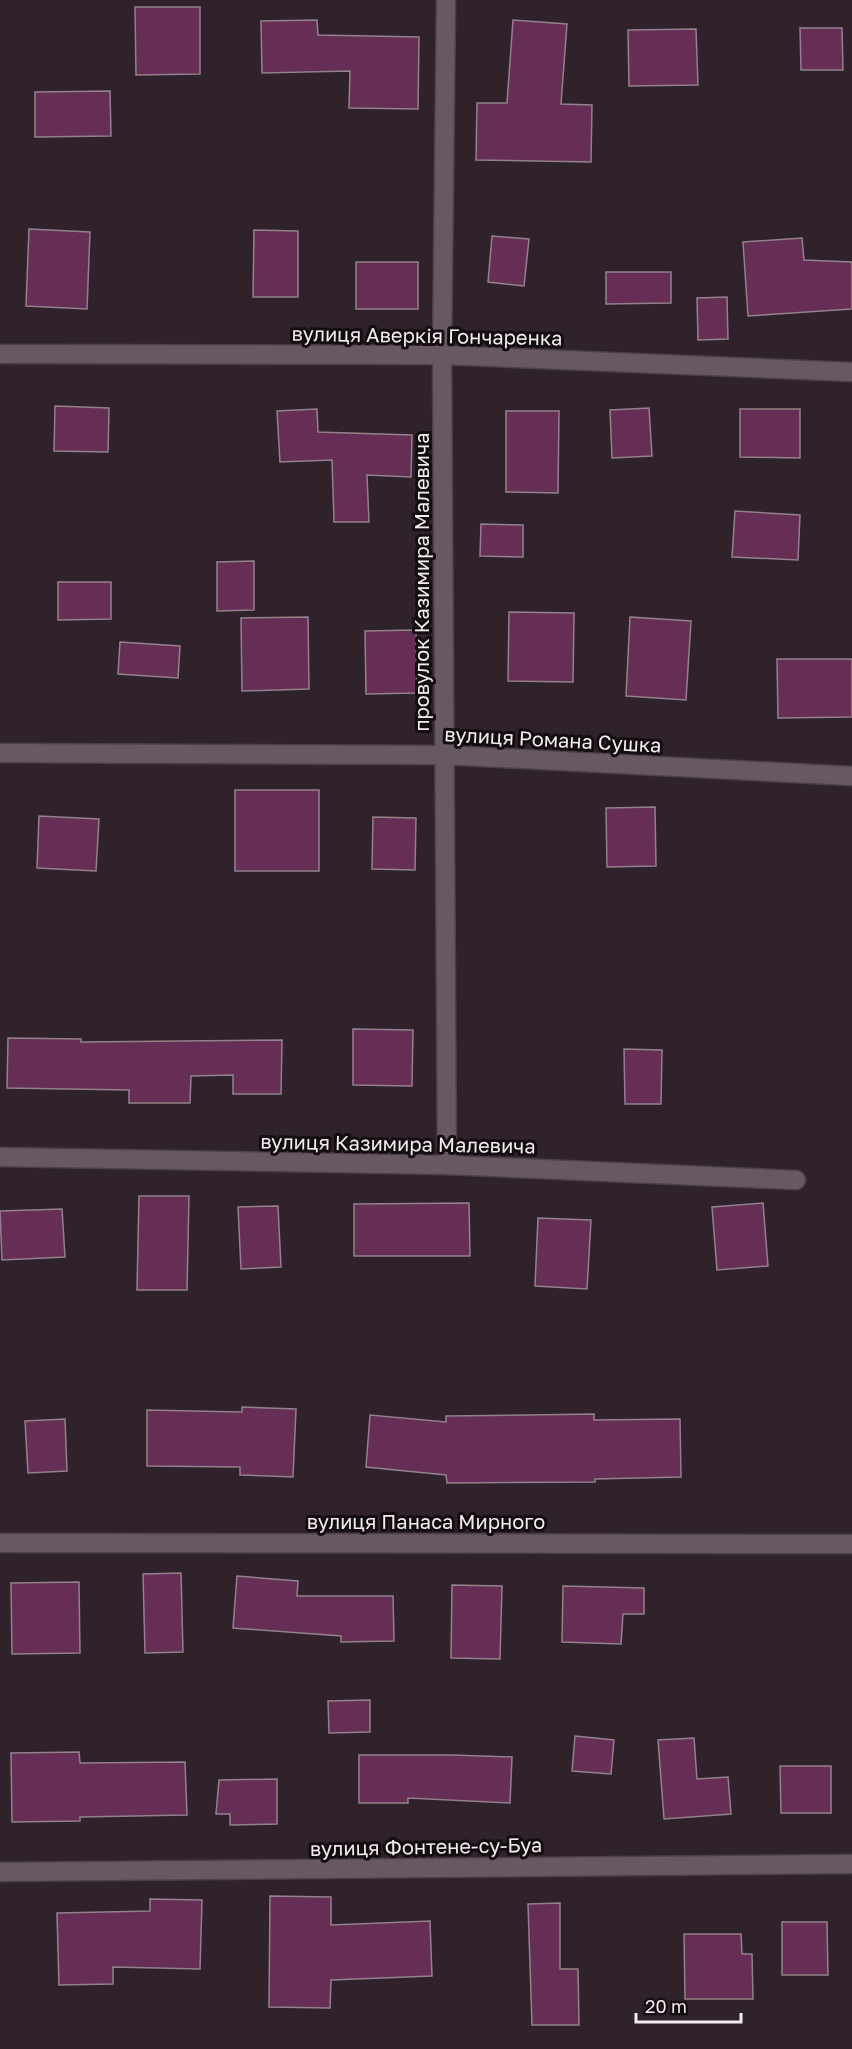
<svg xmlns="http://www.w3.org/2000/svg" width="852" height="2049" viewBox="0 0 852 2049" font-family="'Golos Text',sans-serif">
<rect width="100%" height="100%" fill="#2f222a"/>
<g fill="#662e55" stroke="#92818c" stroke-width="1.5">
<path d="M 135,7 L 200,7 L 200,74 L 136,75 Z"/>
<path d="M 317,20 L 318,35 L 419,37 L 418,109 L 349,108 L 350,71 L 262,73 L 261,21 Z"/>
<path d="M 513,20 L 567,24 L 561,104 L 592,105 L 591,162 L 476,160 L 477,103 L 507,103 Z"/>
<path d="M 800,28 L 842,28 L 843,70 L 801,70 Z"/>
<path d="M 696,29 L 698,85 L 629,86 L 628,30 Z"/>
<path d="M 110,91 L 111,136 L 35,137 L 35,92 Z"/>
<path d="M 29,229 L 90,232 L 87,309 L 26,306 Z"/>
<path d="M 254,230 L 298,231 L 298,297 L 253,297 Z"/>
<path d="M 492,236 L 529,239 L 524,286 L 488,282 Z"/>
<path d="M 802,238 L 804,260 L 852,262 L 852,309 L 748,316 L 743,242 Z"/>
<rect x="356" y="262" width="62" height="47"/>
<path d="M 606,272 L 671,272 L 671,303 L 606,304 Z"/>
<path d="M 727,297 L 728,339 L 698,340 L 697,298 Z"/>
<path d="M 55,406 L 109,408 L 108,452 L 54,451 Z"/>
<path d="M 649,408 L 652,456 L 612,458 L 610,410 Z"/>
<path d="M 317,409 L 318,432 L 412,435 L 411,477 L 367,475 L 369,522 L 334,522 L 332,460 L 280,462 L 277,411 Z"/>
<path d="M 740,409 L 800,409 L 800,458 L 740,457 Z"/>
<path d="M 506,411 L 559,411 L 558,493 L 506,492 Z"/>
<path d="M 735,511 L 800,515 L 798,560 L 732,557 Z"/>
<path d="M 481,524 L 523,525 L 523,557 L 480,556 Z"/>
<path d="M 254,561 L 254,610 L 217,611 L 217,562 Z"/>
<path d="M 58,582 L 111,582 L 111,619 L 58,620 Z"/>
<path d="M 509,612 L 574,613 L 573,682 L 508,681 Z"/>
<path d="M 308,617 L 309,689 L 242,691 L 241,618 Z"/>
<path d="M 630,617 L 691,621 L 686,700 L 626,696 Z"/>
<path d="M 416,630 L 417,693 L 366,694 L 365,631 Z"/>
<path d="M 120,642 L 180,646 L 178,678 L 118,674 Z"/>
<path d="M 777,659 L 852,659 L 852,717 L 778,718 Z"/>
<rect x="235" y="790" width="84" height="81"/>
<path d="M 655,807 L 656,866 L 607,867 L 606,808 Z"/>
<path d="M 39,816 L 99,819 L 96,871 L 37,868 Z"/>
<path d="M 373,817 L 416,818 L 415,870 L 372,869 Z"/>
<path d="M 353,1029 L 413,1030 L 412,1086 L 353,1085 Z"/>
<path d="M 8,1038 L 81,1039 L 81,1042 L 282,1040 L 281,1094 L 233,1094 L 233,1075 L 191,1076 L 190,1103 L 129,1103 L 129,1090 L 7,1088 Z"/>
<path d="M 624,1049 L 662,1050 L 661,1104 L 625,1104 Z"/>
<path d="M 139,1196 L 189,1196 L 187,1290 L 137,1290 Z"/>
<path d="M 469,1203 L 470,1256 L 354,1256 L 354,1204 Z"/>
<path d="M 763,1203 L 768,1266 L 717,1270 L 712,1207 Z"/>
<path d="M 278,1206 L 281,1267 L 241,1269 L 238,1207 Z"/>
<path d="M 62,1209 L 65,1257 L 2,1260 L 0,1211 Z"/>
<path d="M 538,1218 L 591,1220 L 587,1289 L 535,1286 Z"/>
<path d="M 242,1407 L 296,1409 L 293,1477 L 240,1475 L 240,1467 L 147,1466 L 147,1410 L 242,1412 Z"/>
<path d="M 594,1414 L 594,1420 L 680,1419 L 681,1477 L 595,1479 L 595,1482 L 447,1483 L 446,1475 L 366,1467 L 370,1415 L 446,1422 L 446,1416 Z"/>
<path d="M 65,1419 L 67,1471 L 28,1473 L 25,1421 Z"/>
<path d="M 181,1573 L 183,1652 L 145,1653 L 143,1574 Z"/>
<path d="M 237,1576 L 298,1581 L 297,1596 L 393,1596 L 394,1641 L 341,1642 L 341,1636 L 233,1628 Z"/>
<path d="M 79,1582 L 80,1653 L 12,1654 L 11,1583 Z"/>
<path d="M 452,1585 L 502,1586 L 500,1659 L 451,1658 Z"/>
<path d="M 563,1586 L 644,1588 L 644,1614 L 623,1614 L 621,1644 L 562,1642 Z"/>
<path d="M 370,1700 L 370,1732 L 329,1733 L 328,1701 Z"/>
<path d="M 575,1736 L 614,1740 L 611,1774 L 572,1771 Z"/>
<path d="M 694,1738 L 697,1779 L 728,1777 L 731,1814 L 664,1819 L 658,1740 Z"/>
<path d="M 79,1752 L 80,1763 L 185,1762 L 187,1815 L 80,1817 L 80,1821 L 12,1822 L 11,1753 Z"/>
<path d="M 359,1755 L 453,1755 L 512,1757 L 510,1803 L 408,1798 L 408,1803 L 359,1803 Z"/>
<path d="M 780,1766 L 831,1766 L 831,1813 L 781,1813 Z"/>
<path d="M 277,1779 L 277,1824 L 230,1825 L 230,1814 L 216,1814 L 219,1780 Z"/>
<path d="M 270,1896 L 331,1897 L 331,1925 L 430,1921 L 432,1976 L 331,1980 L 330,2008 L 269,2007 Z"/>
<path d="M 150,1899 L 202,1900 L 200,1969 L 113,1967 L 113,1984 L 59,1985 L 57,1913 L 150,1911 Z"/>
<path d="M 560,1903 L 560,1969 L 578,1969 L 579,2025 L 532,2025 L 528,1904 Z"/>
<path d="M 782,1922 L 827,1922 L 828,1975 L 782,1975 Z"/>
<path d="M 684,1934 L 741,1934 L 742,1954 L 752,1954 L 753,1999 L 685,1999 Z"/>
</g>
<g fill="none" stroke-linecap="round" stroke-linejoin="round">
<g stroke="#4c4148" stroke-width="21">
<g id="minor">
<path d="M 446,0 L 442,355 L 447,1165"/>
<path d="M 0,354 L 442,355 L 852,372"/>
<path d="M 0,753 L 444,755 L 852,776"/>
<path d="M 0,1157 L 447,1165 L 796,1180"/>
<path d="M 0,1543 L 852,1544"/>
<path d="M 0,1872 L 852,1864"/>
</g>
</g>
<use href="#minor" stroke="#675861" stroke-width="18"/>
</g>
<g text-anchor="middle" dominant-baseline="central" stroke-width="6" stroke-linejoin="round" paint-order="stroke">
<g font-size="20" fill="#f4ebf0" stroke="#130d11">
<text transform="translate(427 335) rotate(1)">вулиця Аверкія Гончаренка</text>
<text transform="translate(421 582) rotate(-90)">провулок Казимира Малевича</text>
<text transform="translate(553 739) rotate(3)">вулиця Романа Сушка</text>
<text transform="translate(398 1143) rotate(1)">вулиця Казимира Малевича</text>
<text x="426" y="1521">вулиця Панаса Мирного</text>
<text transform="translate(426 1846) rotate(-1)">вулиця Фонтене-су-Буа</text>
</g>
</g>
<path d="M636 2013v9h105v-9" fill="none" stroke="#f4ebf0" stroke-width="3"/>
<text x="645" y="2013" font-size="18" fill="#f4ebf0" stroke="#130d11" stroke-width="4.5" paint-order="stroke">20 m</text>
</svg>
